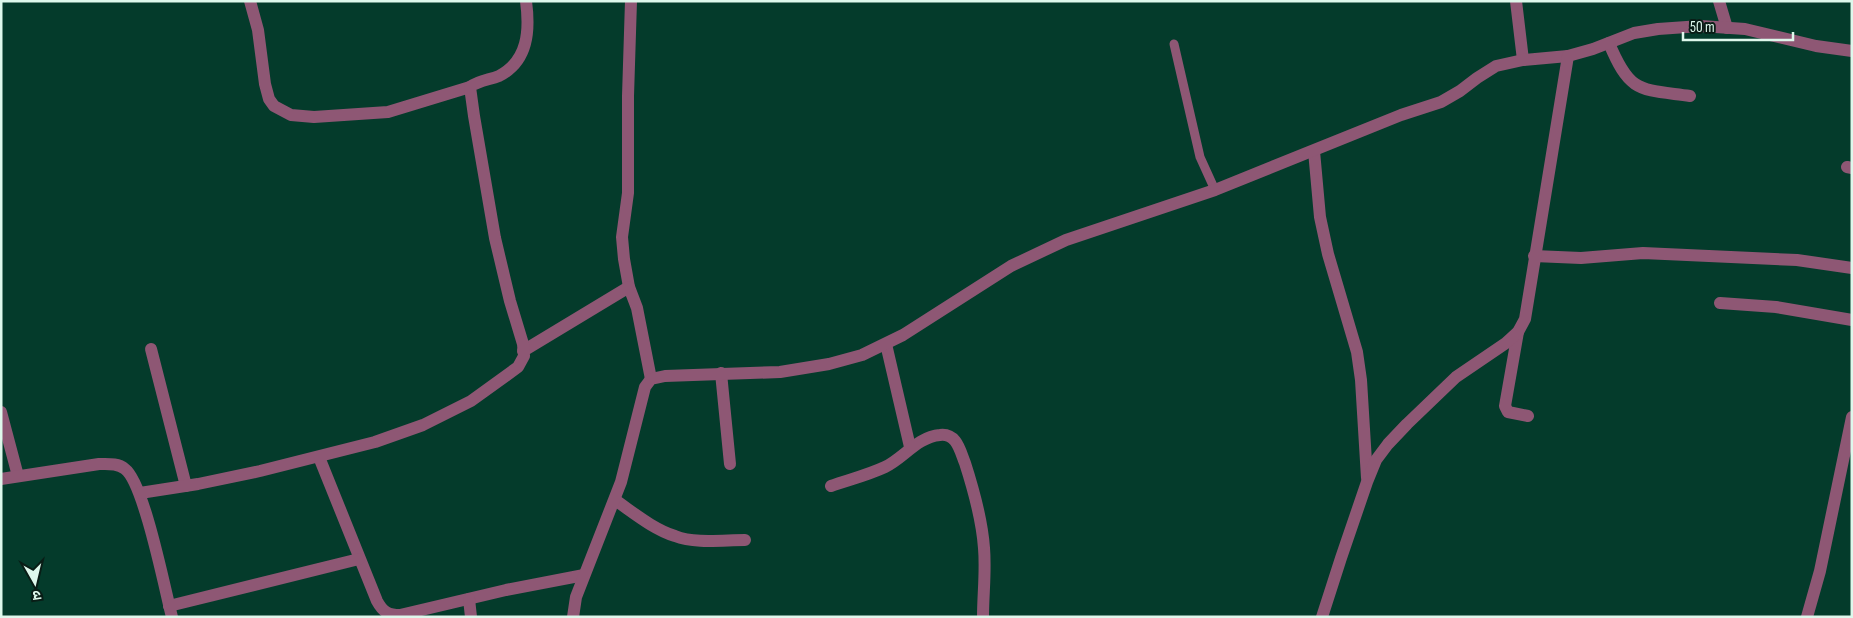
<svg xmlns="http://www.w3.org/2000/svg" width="1853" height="618" viewBox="0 0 1853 618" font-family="'Sofia Sans Condensed','Noto Sans Devanagari',sans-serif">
<rect width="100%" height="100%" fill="#043b2b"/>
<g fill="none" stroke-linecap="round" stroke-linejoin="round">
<path stroke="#8e5774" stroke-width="9" d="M 1174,44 L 1200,157 L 1215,190"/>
<g stroke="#8e5774" stroke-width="12">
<path d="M 250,1 L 258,30 L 265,84 L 269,99 L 274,106 L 291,115 L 314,117 L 388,112 L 470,87"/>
<path d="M 631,1 L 628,96 L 628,193 L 622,237 L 624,259 L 629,287 L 637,308 L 651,379"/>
<path d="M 1516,1 L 1523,60"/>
<path d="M 1719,1 L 1727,28"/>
<path d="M 1609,43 C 1630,94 1640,89 1690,96"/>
<path d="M 1314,151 L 1320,217 L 1328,254 L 1357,352 L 1361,380 L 1367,478"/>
<path d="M 1847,167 L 1852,168"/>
<path d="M 1534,256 L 1581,258 L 1643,253 L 1797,260 L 1852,268"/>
<path d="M 1720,303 L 1776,307 L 1852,320"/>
<path d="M 1518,332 L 1505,406 L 1508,412 L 1528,416"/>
<path d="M 886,344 L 910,447"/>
<path d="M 151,349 L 186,486"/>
<path d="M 523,351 L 629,287"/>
<path d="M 721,373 L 730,464"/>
<path d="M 1,412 L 18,476"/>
<path d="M 319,457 L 377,601 C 383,612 388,615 400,615 L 506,590 L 584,575"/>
<path d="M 1,479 L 99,464 C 108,464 118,463 125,469 C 144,483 165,590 172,617"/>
<path d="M 831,486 C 848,480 868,475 885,467 C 904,458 917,437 940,435 C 957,433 960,451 965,463 C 974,491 982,519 984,548 C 986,571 983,594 983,617"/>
<path d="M 140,493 L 198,484 L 260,471 L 375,442 L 423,425 L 471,401 L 518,367 L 524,356 L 523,344 L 510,301 L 495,238 L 474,116 L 470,87 C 479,80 489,80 499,76 C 528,61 530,31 526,1"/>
<path d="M 615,500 C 634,513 653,529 675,536 C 695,544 723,540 745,540"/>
<path d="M 469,599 L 471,617"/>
<path d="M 169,606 L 359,559"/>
<path d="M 573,617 L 576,597 L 621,482 L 645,387 L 651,379 L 665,376 L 780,372 L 829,364 L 862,355 L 903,335 L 1011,266 L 1066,240 L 1215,190 L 1401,115 L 1441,102 L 1460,91 L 1477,78 L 1496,66 L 1523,60 L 1568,56"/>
<path d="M 1322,617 L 1341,558 L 1367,482 L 1376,460 L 1388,444 L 1407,424 L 1456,377 L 1506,343 L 1518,332 L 1525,319 L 1568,56 L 1593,49 L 1634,33 L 1658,29 L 1701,26 L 1745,29 L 1816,46 L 1852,51"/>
<path d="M 1807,617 L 1820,571 L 1852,417"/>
</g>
</g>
<rect width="1853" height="618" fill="none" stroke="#def8ec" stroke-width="5"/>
<g transform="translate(35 583) rotate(172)" stroke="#091d16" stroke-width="4" paint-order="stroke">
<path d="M0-4L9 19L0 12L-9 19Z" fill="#def8ec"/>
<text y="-8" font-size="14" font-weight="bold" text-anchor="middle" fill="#def8ec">उ</text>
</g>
<path d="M1683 32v8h110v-8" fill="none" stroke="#def8ec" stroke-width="2.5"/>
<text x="1690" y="32" font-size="15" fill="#def8ec" stroke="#091d16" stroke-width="4" paint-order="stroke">50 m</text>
</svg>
